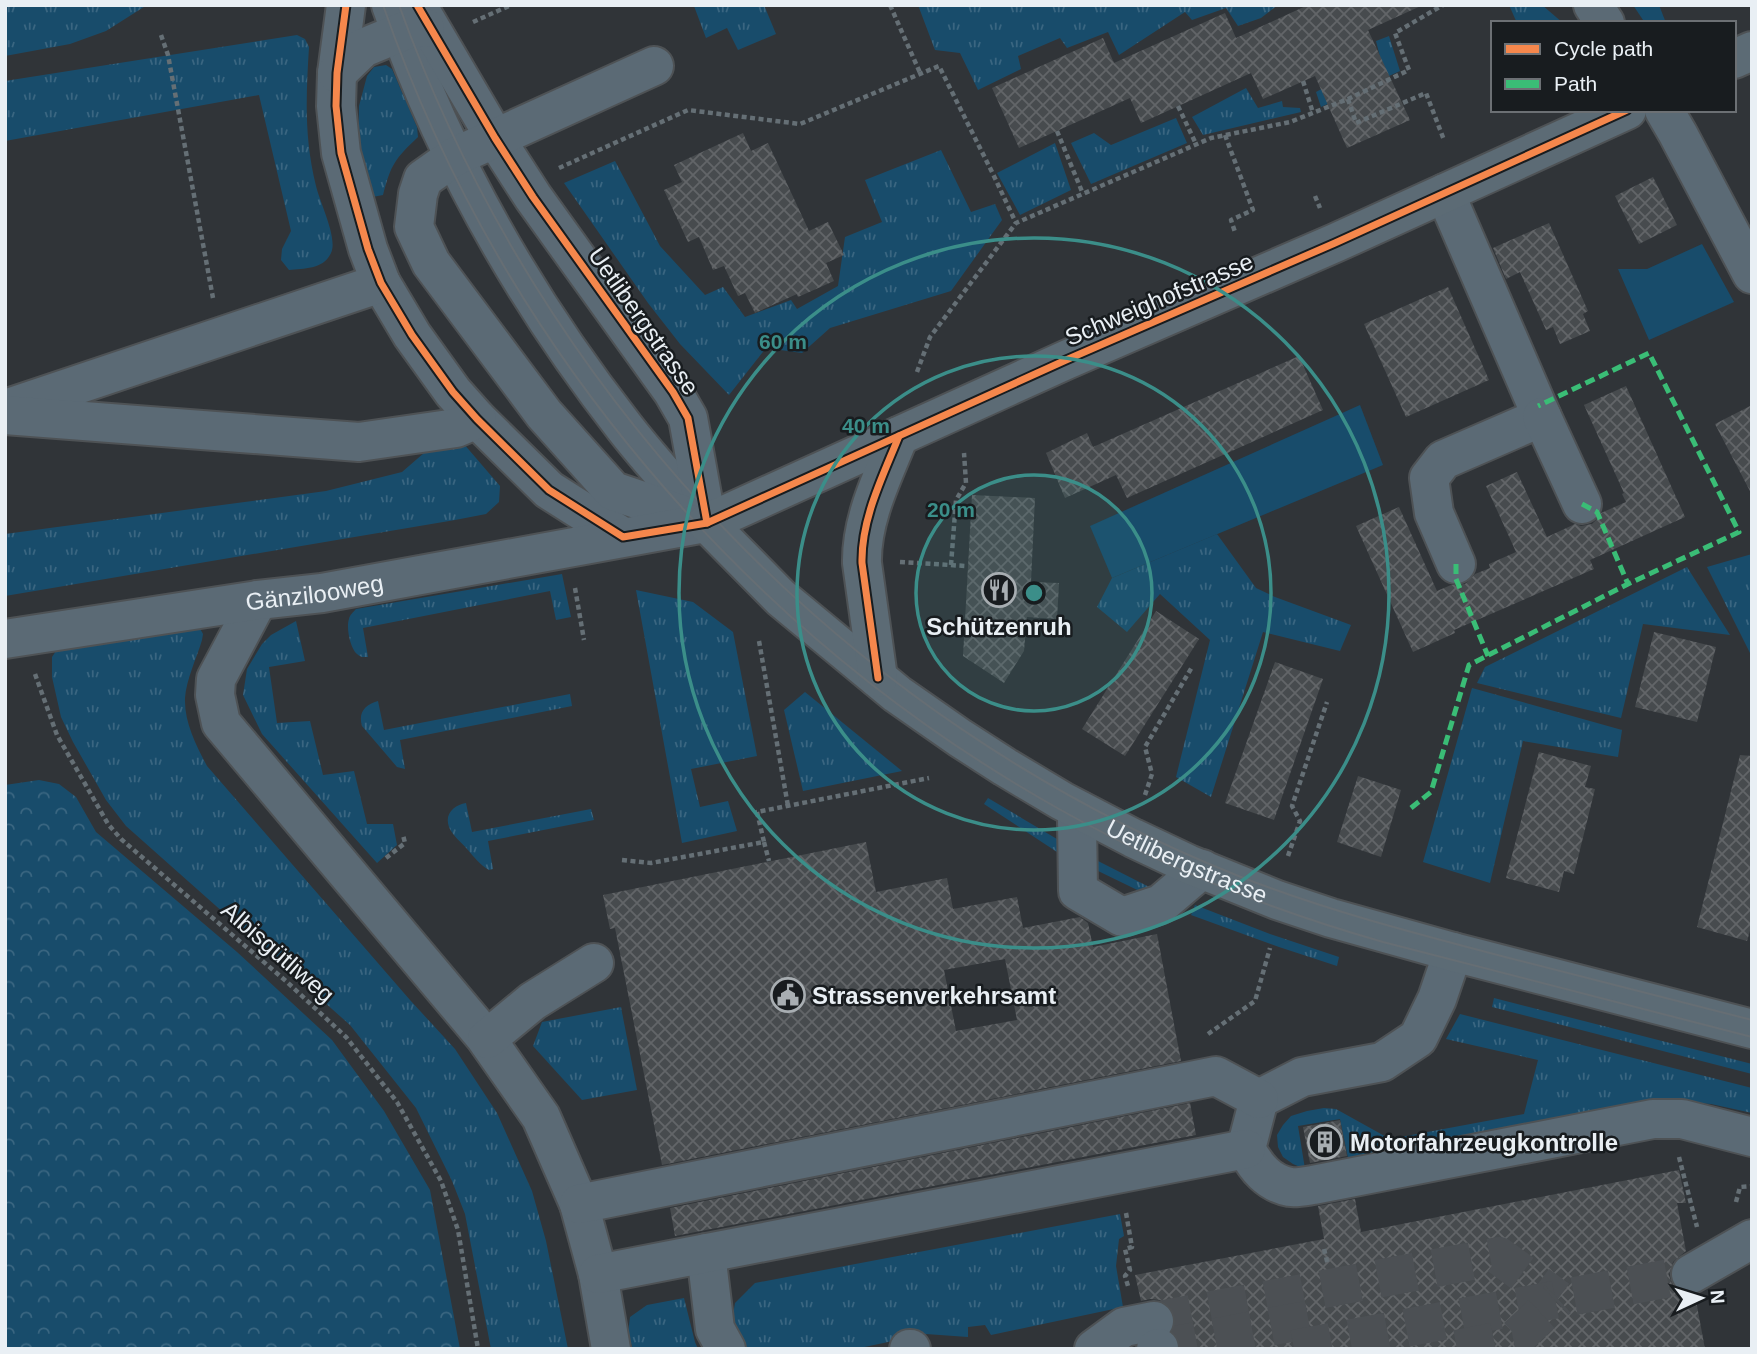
<svg xmlns="http://www.w3.org/2000/svg" width="1757" height="1354" viewBox="0 0 1757 1354" font-family="Arial,sans-serif">
<defs>
<pattern id="grass-tufts" width="24" height="20" patternUnits="userSpaceOnUse" patternTransform="scale(1.75)"><rect width="24" height="20" fill="#184c6b"/><path d="M3 7l-1-3M5 7V3M7 7l1-3M15 17l-1-3M17 17v-4M19 17l1-3" fill="none" stroke="#3a6681"/></pattern>
<pattern id="forest-crowns" width="20" height="18" patternUnits="userSpaceOnUse" patternTransform="scale(1.75)"><rect width="20" height="18" fill="#184c6b"/><path d="M2 6a3 3 0 1 1 6 0M12 15a3 3 0 1 1 6 0" fill="none" stroke="#3a6681"/></pattern>
<pattern id="building-cross-hatch" width="8" height="8" patternUnits="userSpaceOnUse" patternTransform="scale(1.75)"><rect width="8" height="8" fill="#474b4e"/><path d="M0 0l8 8M0 8l8-8" fill="none" stroke="#626568"/></pattern>
</defs>
<rect width="100%" height="100%" fill="#303438"/>
<g fill="url(#grass-tufts)">
<path d="M 5,5 L 147,5 L 106,31 L 70,44 L 5,56 Z"/>
<path d="M 692,5 L 764,5 L 776,34 L 738,50 L 727,28 L 706,38 L 694,6 Z"/>
<path d="M 918,5 L 1278,5 L 1261,18 L 1238,26 L 1226,8 L 1192,20 L 1185,12 L 1119,55 L 1108,32 L 1067,48 L 1060,38 L 1018,56 L 1021,69 L 978,90 L 960,53 L 935,50 Z"/>
<path d="M 1509,5 L 1542,5 L 1563,23 L 1517,23 Z"/>
<path d="M 297,35 L 305,39 L 309,47 C 306,97 304,137 316,186 C 320,203 338,238 331,253 C 323,270 304,268 289,270 L 281,260 L 282,249 L 291,231 L 259,95 L 5,141 L 5,81 Z"/>
<path d="M 1389,36 L 1400,71 L 1321,107 L 1316,92 L 1380,57 L 1376,41 Z"/>
<path d="M 386,65 L 392,69 L 417,127 L 418,137 C 395,159 391,164 383,195 L 367,198 L 358,163 L 359,106 L 367,76 L 374,67 Z"/>
<path d="M 1246,88 L 1258,108 L 1282,101 L 1283,107 L 1300,108 L 1301,112 L 1203,135 L 1192,117 Z"/>
<path d="M 1176,118 L 1187,143 L 1091,184 L 1071,143 L 1094,133 L 1111,145 Z"/>
<path d="M 1055,143 L 1071,190 L 1020,215 L 997,173 Z"/>
<path d="M 941,150 L 971,212 L 995,204 L 1002,220 L 951,291 L 830,328 L 802,353 L 766,348 L 729,395 L 680,344 L 648,303 L 564,183 L 615,161 L 660,246 L 705,295 L 723,287 L 745,317 L 791,300 L 797,309 L 838,286 L 845,237 L 882,222 L 865,180 Z"/>
<path d="M 451,429 L 500,486 L 499,502 L 486,514 L 455,520 L 5,596 L 5,534 L 326,491 L 402,472 L 424,453 L 432,442 Z"/>
<path d="M 1217,534 L 1256,588 L 1275,597 L 1351,625 L 1340,651 L 1263,632 L 1211,797 L 1176,777 L 1210,640 L 1160,594 L 1127,632 L 1097,607 L 1112,578 Z"/>
<path d="M 1752,554 L 1752,657 L 1707,567 Z"/>
<path d="M 1687,567 L 1730,635 L 1643,624 L 1621,718 L 1477,683 L 1485,667 Z"/>
<path d="M 562,574 L 571,617 L 556,620 L 550,591 L 363,628 L 368,657 C 364,657 361,658 357,654 C 350,648 346,627 349,619 C 350,614 353,613 356,609 Z"/>
<path d="M 636,590 L 693,602 L 733,632 L 757,756 L 691,769 L 700,807 L 728,801 L 737,831 L 682,843 Z"/>
<path d="M 296,621 L 305,661 L 269,667 L 277,723 L 310,721 L 323,775 L 354,771 L 367,824 L 393,824 L 397,845 L 377,863 L 262,734 L 243,695 L 247,669 L 262,644 L 271,635 Z"/>
<path d="M 198,625 L 203,634 L 202,640 C 197,657 186,680 185,698 C 184,722 196,745 207,766 L 410,1000 L 455,1049 L 497,1113 L 532,1191 L 546,1241 L 568,1349 L 491,1349 L 465,1214 L 452,1181 L 416,1108 L 350,1025 L 126,826 L 106,800 L 73,742 L 61,717 L 52,677 L 52,657 L 58,648 Z"/>
<path d="M 1472,688 L 1622,730 L 1618,757 L 1523,741 L 1490,883 L 1423,862 Z"/>
<path d="M 805,692 L 902,771 L 803,791 L 784,710 Z"/>
<path d="M 570,694 L 572,706 L 400,740 L 405,769 L 397,767 L 362,726 C 358,712 365,705 378,701 L 384,730 Z"/>
<path d="M 988,798 L 1062,842 L 1057,852 L 984,804 Z"/>
<path d="M 466,803 L 472,832 L 591,809 L 594,820 L 488,841 L 493,869 L 489,870 C 480,865 474,857 468,850 C 462,843 452,835 449,827 C 444,813 455,805 466,803 Z"/>
<path d="M 1098,861 L 1163,894 L 1160,901 L 1094,869 Z"/>
<path d="M 1195,905 L 1270,934 L 1339,957 L 1337,966 L 1279,947 L 1191,915 Z"/>
<path d="M 1494,998 L 1752,1064 L 1752,1074 L 1492,1007 Z"/>
<path d="M 621,1007 L 637,1090 L 582,1100 L 533,1046 L 542,1022 Z"/>
<path d="M 1460,1014 L 1752,1088 L 1752,1113 L 1711,1104 L 1665,1100 L 1622,1105 L 1348,1158 L 1340,1119 L 1298,1126 L 1305,1169 L 1293,1164 L 1283,1157 L 1278,1147 L 1277,1135 L 1283,1125 L 1291,1116 L 1307,1111 L 1324,1108 L 1336,1109 L 1390,1139 L 1524,1114 L 1538,1060 L 1446,1039 Z"/>
<path d="M 1120,1214 L 1124,1236 L 1119,1239 L 1116,1266 L 1123,1307 L 991,1335 L 985,1325 L 968,1327 L 968,1337 L 926,1334 L 855,1349 L 747,1349 L 737,1340 L 731,1327 L 735,1303 L 755,1283 Z"/>
<path d="M 684,1298 L 695,1342 L 698,1349 L 633,1349 L 628,1334 L 630,1317 L 647,1305 Z"/>
</g>
<path fill="url(#forest-crowns)" d="M 39,780 L 59,784 L 76,797 L 96,832 L 237,952 L 332,1040 L 384,1111 L 430,1190 L 460,1349 L 5,1349 L 5,785 Z"/>
<g fill="#184c6b">
<path d="M 1633,5 L 1659,5 L 1666,23 L 1645,23 Z"/>
<path d="M 1702,244 L 1734,302 L 1649,340 L 1618,269 L 1647,269 Z"/>
<path d="M 1360,405 L 1383,465 L 1112,578 L 1090,526 Z"/>
</g>
<g fill="url(#building-cross-hatch)" fill-rule="evenodd">
<path d="M 1308,5 L 1423,5 L 1368,30 L 1410,120 L 1347,148 L 1315,76 L 1263,99 L 1251,73 L 1141,123 L 1130,98 L 1019,148 L 992,88 L 1103,38 L 1114,63 L 1225,13 L 1236,38 Z"/>
<path d="M 743,133 L 751,151 L 768,143 L 809,231 L 828,222 L 844,255 L 826,263 L 834,281 L 798,297 L 797,294 L 755,313 L 745,293 L 738,296 L 724,266 L 713,270 L 699,237 L 688,242 L 664,190 L 682,182 L 674,165 Z"/>
<path d="M 1653,177 L 1677,225 L 1639,244 L 1615,196 Z"/>
<path d="M 1549,223 L 1588,311 L 1583,314 L 1590,331 L 1560,344 L 1553,327 L 1546,330 L 1520,272 L 1506,279 L 1493,248 Z"/>
<path d="M 1448,287 L 1489,380 L 1406,417 L 1364,324 Z"/>
<path d="M 1299,356 L 1323,410 L 1127,498 L 1116,475 L 1065,498 L 1046,453 L 1087,433 L 1093,447 Z"/>
<path d="M 1626,386 L 1685,517 L 1590,560 L 1594,569 L 1454,630 L 1455,633 L 1413,652 L 1356,526 L 1399,507 L 1437,591 L 1451,585 L 1465,584 L 1475,574 L 1490,568 L 1489,564 L 1516,552 L 1486,486 L 1517,472 L 1547,537 L 1575,524 L 1581,526 L 1592,524 L 1599,517 L 1601,513 L 1626,502 L 1622,494 L 1624,493 L 1584,405 Z"/>
<path d="M 1752,405 L 1752,495 L 1715,424 Z"/>
<path d="M 972,495 L 1035,498 L 1031,582 L 1059,583 L 1057,619 L 1027,617 L 1024,651 L 1004,683 L 963,656 Z"/>
<path d="M 1156,611 L 1199,639 L 1125,756 L 1082,729 Z"/>
<path d="M 1654,632 L 1716,647 L 1697,722 L 1635,707 Z"/>
<path d="M 1275,662 L 1323,679 L 1274,820 L 1225,803 Z"/>
<path d="M 1539,752 L 1591,766 L 1585,787 L 1595,789 L 1574,874 L 1564,871 L 1559,892 L 1506,878 Z"/>
<path d="M 1740,755 L 1752,756 L 1752,924 L 1747,941 L 1697,927 Z"/>
<path d="M 1358,776 L 1401,790 L 1381,857 L 1337,842 Z"/>
<path d="M 866,842 L 876,892 L 947,878 L 953,909 L 1017,897 L 1023,928 L 1080,917 L 1088,923 L 1093,947 L 1157,934 L 1181,1061 L 662,1165 L 615,928 L 610,929 L 603,895 ZM 1005,959 L 1017,1020 L 956,1031 L 944,970 Z"/>
<path d="M 1190,1103 L 1196,1135 L 675,1236 L 670,1208 Z"/>
<path d="M 1340,1120 L 1347,1156 L 1310,1163 L 1303,1127 Z"/>
<path d="M 1679,1170 L 1686,1203 L 1677,1203 L 1686,1251 L 1673,1262 L 1669,1275 L 1672,1284 L 1679,1292 L 1690,1296 L 1695,1295 L 1705,1349 L 1180,1349 L 1179,1340 L 1173,1331 L 1175,1327 L 1175,1317 L 1171,1307 L 1160,1300 L 1150,1299 L 1141,1301 L 1135,1275 L 1324,1239 L 1318,1206 L 1355,1199 L 1361,1232 Z"/>
</g>
<g fill="none" stroke-linecap="round" stroke-linejoin="round">
<g stroke="#4c5054" stroke-width="38" stroke-dasharray="38 19" stroke-linecap="butt">
<path d="M 1154,1321 L 1499,1256 L 1558,1299"/>
<path d="M 1159,1348 L 1322,1317"/>
<path d="M 1294,1349 L 1691,1274"/>
<path d="M 1457,1349 L 1517,1337 L 1558,1299"/>
</g>
<g stroke="#4e5255" stroke-width="42">
<g id="minor">
<path d="M 346,5 L 337,73 L 336,106 L 341,153 L 368,249 L 381,283 L 412,335 L 453,392 L 477,419 L 549,490 L 623,537"/>
<path d="M 391,5 C 444,158 526,301 625,428 C 650,460 678,491 705,521"/>
<path d="M 417,5 L 495,138 L 533,197 L 673,392 L 688,418 L 707,523"/>
<path d="M 1593,5 L 1605,23"/>
<path d="M 654,66 L 454,157 L 423,179 L 418,194 L 414,227 L 431,263 L 544,414 L 613,491 L 707,523"/>
<path d="M 337,73 L 363,48 L 416,26 L 425,28"/>
<path d="M 1664,110 L 1678,134 L 1752,274"/>
<path d="M 1445,193 L 1542,417 L 1443,460 L 1429,478 L 1434,513 L 1456,564"/>
<path d="M 5,409 L 381,283"/>
<path d="M 5,415 L 359,442 L 456,428 L 477,419"/>
<path d="M 1542,417 L 1582,504"/>
<path d="M 258,600 L 216,679 L 215,695 L 221,723 L 485,1037 L 541,1117 L 579,1204 L 598,1274 L 611,1349"/>
<path id="s1" d="M 5,639 L 258,600 L 322,593 L 705,523"/>
<path d="M 1080,811 L 1077,819 L 1078,891 L 1122,917 L 1161,904 L 1202,869"/>
<path d="M 1453,952 L 1437,999 L 1418,1038 L 1382,1062 L 1302,1077 L 1259,1099 L 1246,1149 C 1256,1167 1268,1183 1290,1187 C 1297,1188 1306,1186 1313,1185 L 1653,1119 L 1682,1119 L 1752,1137"/>
<path d="M 487,1039 L 533,1001 L 594,963"/>
<path d="M 579,1204 L 1216,1076 L 1259,1099"/>
<path d="M 706,1253 L 715,1329 L 726,1349"/>
<path d="M 598,1274 L 1246,1149"/>
<path d="M 1691,1274 L 1752,1239"/>
<path d="M 909,1349 L 911,1349"/>
<path d="M 1094,1349 L 1124,1327 L 1154,1321"/>
<path d="M 1156,1349 L 1159,1348"/>
</g>
</g>
<g stroke="#4e5255" stroke-width="42">
<g id="major">
<path d="M 1734,59 L 1752,51"/>
<path id="s2" d="M 1627,110 L 1335,243 L 1066,360 L 707,523 L 781,598 L 897,694 L 960,738 L 1005,767 L 1062,801 L 1133,838 L 1188,864 L 1277,900 L 1331,918 L 1453,952 L 1752,1029"/>
<path d="M 878,678 L 862,563 C 861,519 883,476 899,436"/>
</g>
</g>
<g stroke="#656f75" stroke-width="4.5" stroke-dasharray="5 3.5" stroke-linecap="butt">
<path d="M 890,5 L 921,75"/>
<path d="M 473,22 L 511,5"/>
<path d="M 161,35 L 168,55 L 213,298"/>
<path d="M 1303,81 L 1313,113"/>
<path d="M 1348,99 L 1356,123 L 1426,93 L 1444,140"/>
<path d="M 1178,106 L 1196,144"/>
<path d="M 1057,131 L 1083,194"/>
<path d="M 1225,135 L 1253,210 L 1231,220 L 1235,232"/>
<path d="M 559,168 L 688,110 L 800,124 L 939,66 L 993,174 L 1016,223"/>
<path d="M 1315,196 L 1320,208"/>
<path d="M 917,372 L 930,337 L 1016,223 L 1211,138 L 1290,122 L 1348,99 L 1409,70 L 1395,33 L 1443,5"/>
<path d="M 900,562 L 966,566"/>
<path d="M 951,565 L 956,500 L 966,483 L 964,453"/>
<path d="M 575,588 L 584,640"/>
<path d="M 759,641 L 788,806"/>
<path d="M 35,674 L 57,735 L 108,824 L 121,839 L 287,982 L 346,1037 L 397,1102 L 441,1181 L 458,1230 L 478,1349"/>
<path d="M 1145,795 L 1152,774 L 1145,747 L 1192,667"/>
<path d="M 764,842 L 769,861"/>
<path d="M 1288,856 L 1300,821 L 1292,806 L 1327,702"/>
<path d="M 386,858 L 405,843 L 403,835"/>
<path d="M 622,860 L 651,863 L 764,842 L 757,812 L 929,778"/>
<path d="M 1208,1034 L 1255,1001 L 1270,948"/>
<path d="M 1679,1157 L 1697,1227"/>
<path d="M 1736,1202 L 1740,1187 L 1752,1186"/>
<path d="M 1126,1213 L 1132,1247 L 1125,1249 L 1130,1270 L 1125,1276 L 1128,1286"/>
<path d="M 1324,1249 L 1328,1265"/>
</g>
<use href="#minor" stroke="#5b6a75" stroke-width="38"/>
<use href="#major" stroke="#5c6b75" stroke-width="38"/>
<g stroke="#666e74" stroke-width="2">
<path d="M 383,5 C 501,345 746,633 1059,809 C 1162,867 1271,910 1383,942 L 1752,1037"/>
<path d="M 399,5 C 540,398 848,720 1236,875 C 1324,910 1417,934 1509,958 C 1590,979 1671,999 1752,1020"/>
</g>
<g stroke="#3abd76" stroke-width="5" stroke-dasharray="10 5" stroke-linecap="butt">
<path d="M 1582,504 L 1597,512 L 1628,584"/>
<path d="M 1456,564 L 1456,579 L 1488,656"/>
<path d="M 1411,808 L 1431,792 L 1469,665 L 1628,584 L 1739,532 L 1649,353 L 1538,406"/>
</g>
<g stroke="#181c1f" stroke-width="11">
<g id="cycleway">
<path d="M 346,5 L 337,73 L 336,106 L 341,153 L 368,249 L 381,283 L 412,335 L 453,392 L 477,419 L 549,490 L 623,537 L 707,523 L 1066,360 L 1335,243 L 1627,110"/>
<path d="M 417,5 L 495,138 L 533,197 L 673,392 L 688,418 L 707,523"/>
<path d="M 878,678 L 862,563 C 861,519 883,476 899,436"/>
</g>
</g>
<use href="#cycleway" stroke="#f5874c" stroke-width="7"/>
</g>
<circle cx="1034" cy="593" r="118" fill="#3b8e89" fill-opacity=".12"/>
<g fill="none" stroke="#3b8e89" stroke-width="3.5">
<circle cx="1034" cy="593" r="118"/>
<circle cx="1034" cy="593" r="237"/>
<circle cx="1034" cy="593" r="355"/>
</g>
<defs>
<g id="restaurant-ring" transform="scale(1.75)"><circle r="9.5" fill="#181c1f" stroke="#a8aeb2" stroke-width="1.5"/><path d="M-5-6h1v4h1v-4h1v4h1v-4h1v5L-1.5 .5V6h-2V.5L-5-1ZM5-6V6H3V1.5H1.5Q1.5-4 5-6Z" fill="#a8aeb2"/></g>
<g id="civic-ring" transform="scale(1.75)"><circle r="9.5" fill="#181c1f" stroke="#a8aeb2" stroke-width="1.5"/><path d="M-.6-6.5H3V-4.5H.6V-3L4-1V1h2V6H-6V1h2V-1L-.6-3ZM-1.2 2.5V6h2.4V2.5Z" fill="#a8aeb2"/></g>
<g id="building-ring" transform="scale(1.75)"><circle r="9.5" fill="#181c1f" stroke="#a8aeb2" stroke-width="1.5"/><path d="M-4-6H4V6H1V3H-1V6H-4ZM-2.5-4.3h1.7v1.8h-1.7ZM.8-4.3h1.7v1.8H.8ZM-2.5-1h1.7V.8h-1.7ZM.8-1h1.7V.8H.8Z" fill="#a8aeb2"/></g>
</defs>
<g fill-rule="evenodd">
<use href="#restaurant-ring" x="999" y="590"/>
<use href="#civic-ring" x="788" y="995"/>
<use href="#building-ring" x="1325" y="1142"/>
</g>
<g text-anchor="middle" dominant-baseline="central" stroke-width="5" stroke-linejoin="round" paint-order="stroke">
<g font-size="24" fill="#e9eff4" stroke="#181c1f">
<text transform="translate(1159 299) rotate(-23)">Schweighofstrasse</text>
<text transform="translate(644 321) rotate(55)">Uetlibergstrasse</text>
<text stroke="none"><textPath href="#s1" startOffset="313">Gänzilooweg</textPath></text>
<text stroke="none"><textPath href="#s2" startOffset="1600">Uetlibergstrasse</textPath></text>
<text transform="translate(278 952) rotate(41)">Albisgütliweg</text>
</g>
<g font-size="24" font-weight="bold" fill="#e9eff4" stroke="#181c1f" text-anchor="start">
<text x="999" y="626" text-anchor="middle">Schützenruh</text>
<text x="812" y="995">Strassenverkehrsamt</text>
<text x="1350" y="1142">Motorfahrzeugkontrolle</text>
</g>
</g>
<circle cx="1034" cy="593" r="10" fill="#3b8e89" stroke="#181c1f" stroke-width="3.5"/>
<g font-size="21" text-anchor="middle" font-weight="bold" fill="#3b8e89" stroke="#181c1f" stroke-width="5" stroke-linejoin="round" paint-order="stroke">
<text x="783" y="349">60 m</text>
<text x="866" y="433">40 m</text>
<text x="951" y="517">20 m</text>
</g>
<rect width="1757" height="1354" fill="none" stroke="#e9eff4" stroke-width="14"/>
<rect x="1491" y="21" width="245" height="91" fill="#181c1f" stroke="#6c7074" stroke-width="2"/>
<rect x="1505" y="44" width="35" height="10" fill="#f5874c" stroke="#6c7074" stroke-width="2"/>
<text x="1554" y="56" font-size="21" fill="#e9eff4">Cycle path</text>
<rect x="1505" y="79" width="35" height="10" fill="#3abd76" stroke="#6c7074" stroke-width="2"/>
<text x="1554" y="91" font-size="21" fill="#e9eff4">Path</text>
<g transform="translate(1701 1298) rotate(86)" stroke="#181c1f" stroke-width="5" paint-order="stroke">
<path d="M0-5L12 26L0 18L-12 26Z" fill="#e9eff4"/>
<text y="-10" font-size="19" font-weight="bold" text-anchor="middle" fill="#e9eff4">N</text>
</g>
</svg>
